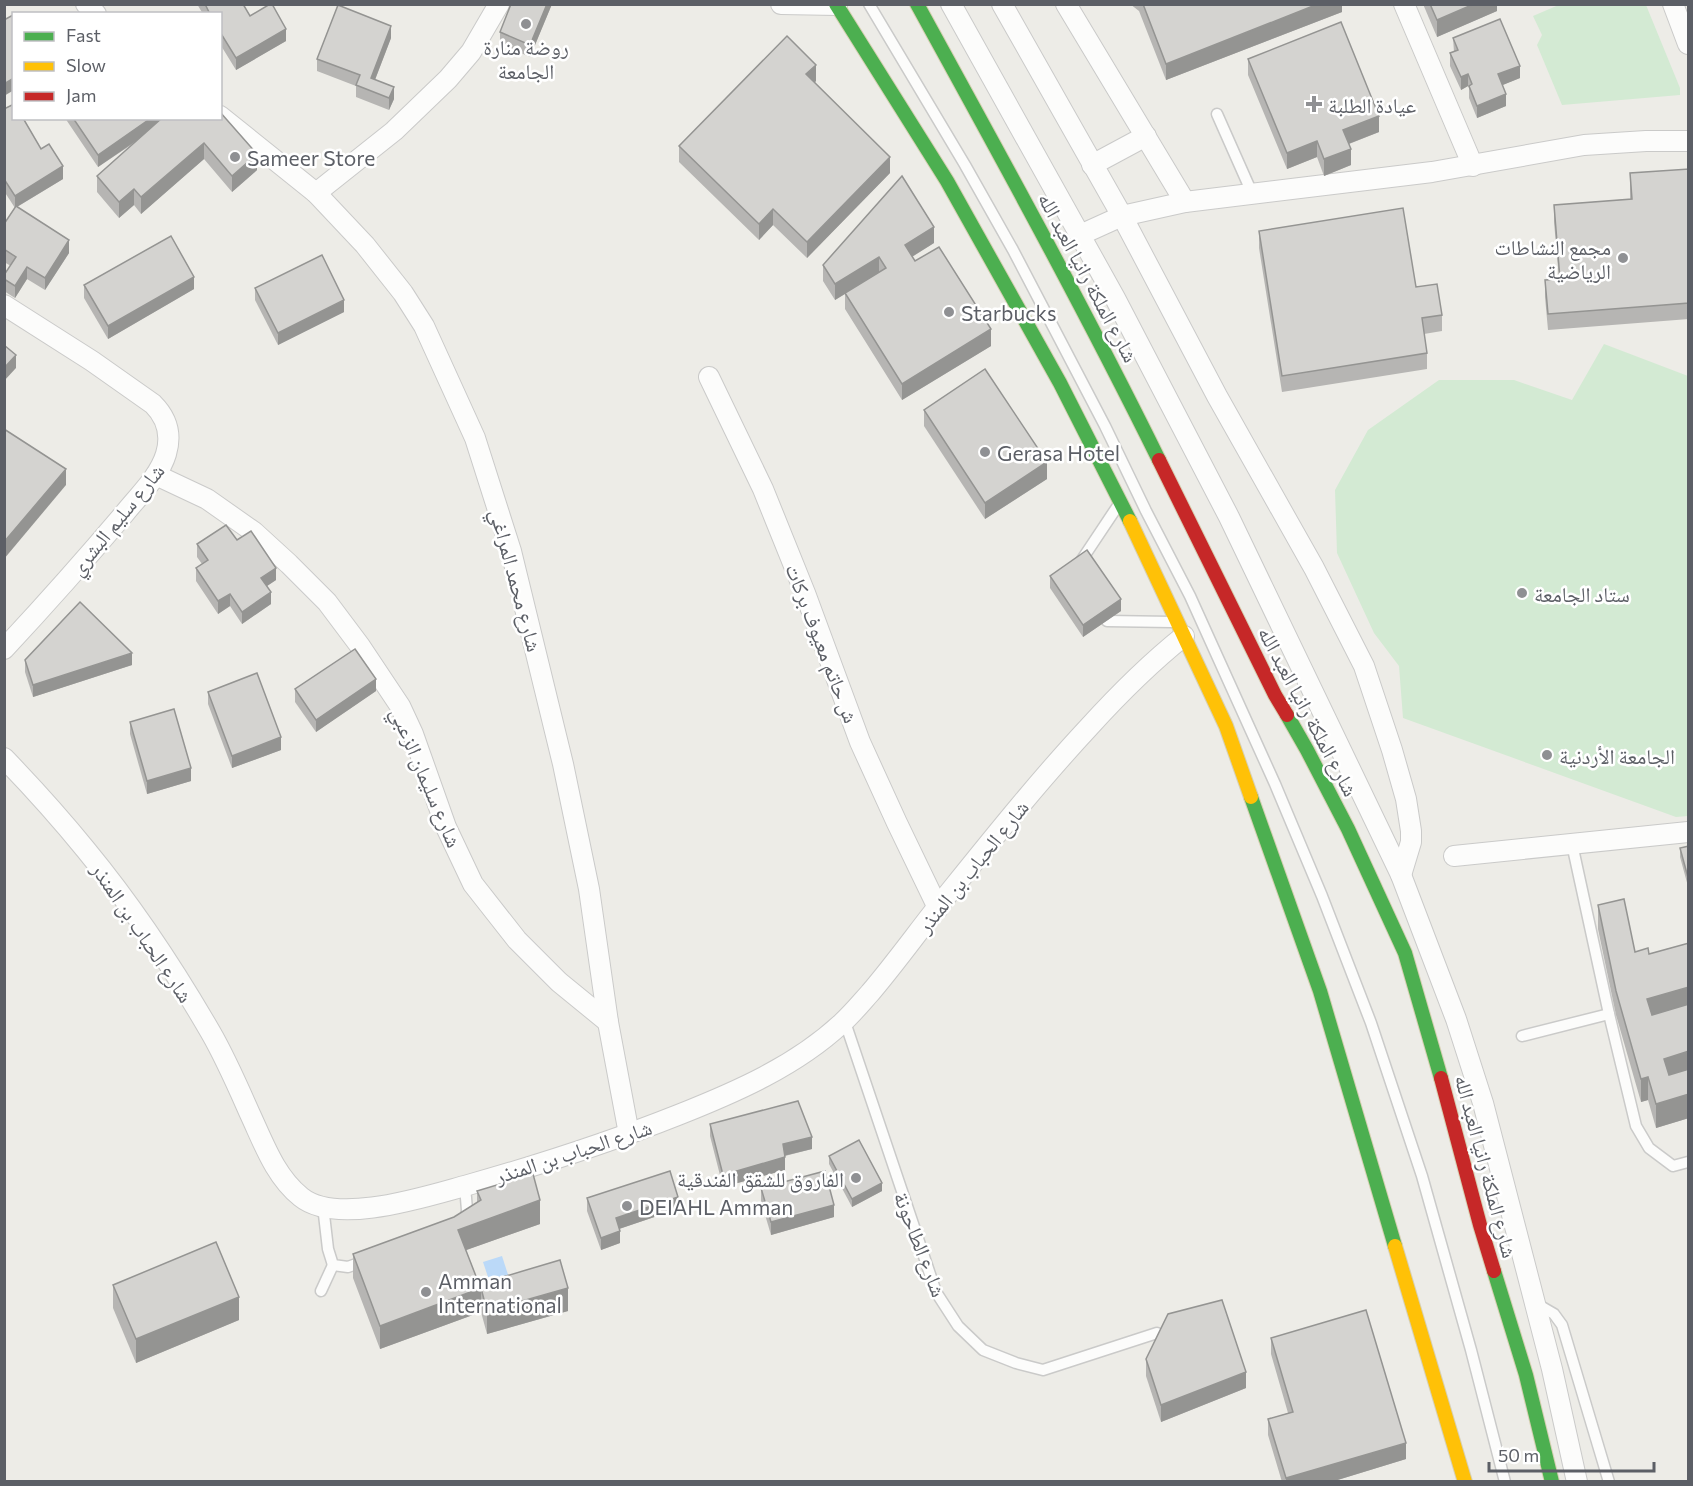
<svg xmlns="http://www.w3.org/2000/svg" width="1693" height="1486" viewBox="0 0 1693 1486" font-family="Commissioner,'Noto Naskh Arabic',sans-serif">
<rect width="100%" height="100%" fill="#edece7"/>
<g fill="#d3ead3">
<path d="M 1561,4 L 1646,5 L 1680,88 L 1680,95 L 1562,105 L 1537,45 L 1542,35 L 1533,16 Z"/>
<path d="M 1604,344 L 1688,376 L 1688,816 L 1676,817 L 1403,718 L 1399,666 L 1374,633 L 1337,553 L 1335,490 L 1368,430 L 1439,380 L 1514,380 L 1572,400 Z"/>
</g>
<path fill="#bbd9f8" d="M 502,1256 L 512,1287 L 493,1292 L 483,1262 Z"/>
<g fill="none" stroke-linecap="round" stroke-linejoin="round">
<g stroke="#cacac9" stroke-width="13">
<g id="lane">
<path d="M 869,4 L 965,165 L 1013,250 L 1105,426 L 1146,511 L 1190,596 L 1275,784 L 1322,896 L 1371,1023 L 1422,1176 L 1471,1350 L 1505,1482"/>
<path d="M 1217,114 L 1252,193"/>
<path d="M 1081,561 L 1119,504"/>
<path d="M 1107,621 L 1172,622"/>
<path d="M 1572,844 L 1609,1014 L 1636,1126 L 1649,1148 L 1673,1166 L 1688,1162"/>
<path d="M 845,1022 L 936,1292 L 958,1326 L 983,1350 L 1016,1363 L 1043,1370 L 1157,1333"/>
<path d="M 1522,1036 L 1609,1014"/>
<path d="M 323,1206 L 328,1249 L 333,1265 L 348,1267 L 367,1260"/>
<path d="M 464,1221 L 466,1219 L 467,1210 L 465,1186"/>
<path d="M 321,1291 L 333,1265"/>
<path d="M 1535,1303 L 1554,1314 L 1562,1325 L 1609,1482"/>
</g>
</g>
<g stroke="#cacac9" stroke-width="22">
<g id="street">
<path d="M 86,4 L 96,14"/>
<path d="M 781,4 L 837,5"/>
<path d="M 951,4 L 1115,298 L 1229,517 L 1401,875 L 1456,1019 L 1483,1103 L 1552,1369 L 1577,1482"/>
<path d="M 1002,4 L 1122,216 L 1217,396 L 1314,568 L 1364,666 L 1392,750 L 1406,799 L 1411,831 L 1411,842 L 1401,875"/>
<path d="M 1066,4 L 1185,202"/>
<path d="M 1404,4 L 1473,166"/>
<path d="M 1673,4 L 1688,44"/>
<path d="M 220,116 L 316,193 L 365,245 L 403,293 L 424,326 L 475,438 L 511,551 L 563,764 L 589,889 L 608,1022 L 629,1134"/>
<path d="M 1092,165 L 1146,136"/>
<path d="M 316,193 L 394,131 L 448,79 L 471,52 L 499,4"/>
<path d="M 1080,235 L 1122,216 L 1185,202 L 1432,172 L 1584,145 L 1646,141 L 1688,141"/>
<path d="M 4,305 L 92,361 L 153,404 C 167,418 172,434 166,454 C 159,477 139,495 124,514 C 85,560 45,605 4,649"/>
<path d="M 709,377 L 763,489 L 805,593 L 860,742 L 897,823 L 938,908"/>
<path d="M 156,475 L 207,499 L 254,532 L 289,564 L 327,602 L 360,646 L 400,706 L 413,734 L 446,827 L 473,884 L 517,940 L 559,982 L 608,1022"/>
<path d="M 4,758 C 33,788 60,818 86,850 C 133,907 174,969 211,1033 C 226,1059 238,1087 250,1114 C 264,1144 275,1176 301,1197 C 337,1226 427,1196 468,1185 C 539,1165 610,1142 678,1115 C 736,1092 796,1066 842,1023 C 852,1014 861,1003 870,993 C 893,966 914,937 936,909 C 986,847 1035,785 1089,727 C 1119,694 1149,664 1184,636"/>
<path d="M 1454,856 L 1688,832"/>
</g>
</g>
<g stroke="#d7d0b3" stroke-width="16">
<g id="fast">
<path d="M 836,4 L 947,181 L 1060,383 L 1130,521"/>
<path d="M 917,4 C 1000,155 1083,306 1159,460"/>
<path d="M 1287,715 L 1307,750 L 1348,829 L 1405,953 L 1441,1078"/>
<path d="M 1251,797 L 1320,991 L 1395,1246"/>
<path d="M 1494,1271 L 1526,1375 L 1552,1482"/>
</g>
</g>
<g stroke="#d7d0b3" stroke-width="16">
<g id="slow">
<path d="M 1130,521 L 1226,726 L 1251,797"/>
<path d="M 1395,1246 L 1465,1482"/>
</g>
</g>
<g stroke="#d7d0b3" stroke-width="16">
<g id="jam">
<path d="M 1159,460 L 1275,695 L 1287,715"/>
<path d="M 1441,1078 L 1480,1225 L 1494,1271"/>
</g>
</g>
<use href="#lane" stroke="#fcfcfb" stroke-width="10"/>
<use href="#street" stroke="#fcfcfb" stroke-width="20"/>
<use href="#fast" stroke="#4caf50" stroke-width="14"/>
<use href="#slow" stroke="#ffc107" stroke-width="14"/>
<use href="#jam" stroke="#c62828" stroke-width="14"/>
</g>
<g fill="#b6b5b3">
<path d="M 197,4 L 243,4 L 250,16 L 286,41 L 236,70 L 220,44 L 220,14 L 203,14 Z"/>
<path d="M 552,4 L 530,57 L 500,44 L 500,32 Z"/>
<path d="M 1130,4 L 1342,4 L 1342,12 L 1166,80 L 1139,11 Z"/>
<path d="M 1423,4 L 1497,4 L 1497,11 L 1437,37 Z"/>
<path d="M 391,38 L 375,80 L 394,99 L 389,110 L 356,97 L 356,86 L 317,71 L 317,59 Z"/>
<path d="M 1453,38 L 1520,78 L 1502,85 L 1506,106 L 1477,118 L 1469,98 L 1469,88 L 1468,86 L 1461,90 L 1450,66 L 1450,53 L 1454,52 Z"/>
<path d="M 1248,59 L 1379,132 L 1349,144 L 1351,165 L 1324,176 L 1317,157 L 1287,169 L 1248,75 Z"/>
<path d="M 816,81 L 815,83 L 890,173 L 807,258 L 773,225 L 759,240 L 679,162 L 679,146 Z"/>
<path d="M 4,109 L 41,149 L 63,179 L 17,207 L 69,253 L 45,290 L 27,279 L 15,298 L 4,291 L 4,275 L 11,266 L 4,262 L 4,224 L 15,208 L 4,191 Z"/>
<path d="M 65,118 L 220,118 L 257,170 L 232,192 L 204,159 L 141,214 L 134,205 L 119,218 L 97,192 L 97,176 L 137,141 L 98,167 Z"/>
<path d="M 1689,169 L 1689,319 L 1548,330 L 1545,297 L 1545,280 L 1559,279 L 1554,222 L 1554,205 L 1630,199 L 1630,173 Z"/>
<path d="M 1259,231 L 1416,287 L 1442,315 L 1442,331 L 1424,334 L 1427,353 L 1427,369 L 1282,392 L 1259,248 Z"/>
<path d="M 934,243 L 912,257 L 915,261 L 991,346 L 902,400 L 845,309 L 845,294 L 835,300 L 823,281 L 823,265 Z"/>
<path d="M 84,285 L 194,289 L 108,339 L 84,298 Z"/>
<path d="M 255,288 L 344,312 L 278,345 L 255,300 Z"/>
<path d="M 924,410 L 1047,479 L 985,519 L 924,426 Z"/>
<path d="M 237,540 L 276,580 L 267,586 L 271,604 L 242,624 L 230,606 L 218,614 L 196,581 L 196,568 L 202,564 L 197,557 L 197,544 Z"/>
<path d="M 1050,576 L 1121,611 L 1083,637 L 1050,588 Z"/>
<path d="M 25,660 L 132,665 L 33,697 L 25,672 Z"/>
<path d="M 295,689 L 376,691 L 316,732 L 295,702 Z"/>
<path d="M 208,692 L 281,750 L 232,768 L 208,704 Z"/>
<path d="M 130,722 L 191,781 L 147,794 L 130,734 Z"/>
<path d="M 1689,846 L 1689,890 L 1680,857 L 1680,848 Z"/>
<path d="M 1598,905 L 1635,952 L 1649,954 L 1689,943 L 1689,1118 L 1656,1128 L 1648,1100 L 1641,1102 L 1616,1015 L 1598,929 Z"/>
<path d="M 710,1124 L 812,1149 L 785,1156 L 785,1170 L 723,1187 L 710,1136 Z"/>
<path d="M 829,1156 L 882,1191 L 852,1207 L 829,1164 Z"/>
<path d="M 761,1188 L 834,1217 L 771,1235 L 761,1201 Z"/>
<path d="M 477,1191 L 540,1224 L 466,1250 L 479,1284 L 568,1311 L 487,1334 L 481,1312 L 380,1349 L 353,1278 L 353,1254 L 454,1217 L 477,1202 Z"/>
<path d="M 587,1198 L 678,1209 L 619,1229 L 620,1243 L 601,1250 L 587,1211 Z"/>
<path d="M 113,1285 L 239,1320 L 136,1363 L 113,1308 Z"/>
<path d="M 1271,1338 L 1406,1459 L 1331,1482 L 1282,1482 L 1268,1435 L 1268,1419 L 1288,1413 L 1271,1354 Z"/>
<path d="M 1146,1359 L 1246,1388 L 1161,1422 L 1146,1376 Z"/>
</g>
<g fill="#949492">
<path d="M 547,4 L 552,4 L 530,57 L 530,45 Z"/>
<path d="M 1318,4 L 1342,4 L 1342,12 L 1166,80 L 1166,64 Z"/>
<path d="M 1474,4 L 1497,4 L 1497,11 L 1437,37 L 1437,20 Z"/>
<path d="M 391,26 L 391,38 L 371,90 L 371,78 Z"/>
<path d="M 286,29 L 286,41 L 236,70 L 236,58 Z"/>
<path d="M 816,65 L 816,81 L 806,91 L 806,74 Z"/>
<path d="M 1520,66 L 1520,78 L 1498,87 L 1498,74 Z"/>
<path d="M 1468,74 L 1468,86 L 1461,90 L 1461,77 Z"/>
<path d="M 14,78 L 14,90 L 4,96 L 4,84 Z"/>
<path d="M 394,87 L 394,99 L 389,110 L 389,98 Z"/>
<path d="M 1506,94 L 1506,106 L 1477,118 L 1477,106 Z"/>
<path d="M 1379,116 L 1379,132 L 1343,146 L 1343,130 Z"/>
<path d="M 151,118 L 165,118 L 165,121 L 98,167 L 98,155 Z"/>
<path d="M 1317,141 L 1317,157 L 1287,169 L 1287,153 Z"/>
<path d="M 204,143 L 204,159 L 141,214 L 141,197 Z"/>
<path d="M 1351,149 L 1351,165 L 1324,176 L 1324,159 Z"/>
<path d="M 257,154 L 257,170 L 232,192 L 232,176 Z"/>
<path d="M 890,157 L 890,173 L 807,258 L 807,242 Z"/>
<path d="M 63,166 L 63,179 L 15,208 L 15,196 Z"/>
<path d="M 134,189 L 134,205 L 119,218 L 119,202 Z"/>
<path d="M 773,209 L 773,225 L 759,240 L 759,224 Z"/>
<path d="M 934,227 L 934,243 L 905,261 L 905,245 Z"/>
<path d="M 69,240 L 69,253 L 45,290 L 45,278 Z"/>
<path d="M 879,257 L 879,273 L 835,300 L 835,284 Z"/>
<path d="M 27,267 L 27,279 L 15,298 L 15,286 Z"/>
<path d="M 194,277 L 194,289 L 108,339 L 108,326 Z"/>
<path d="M 344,300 L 344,312 L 278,345 L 278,333 Z"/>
<path d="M 991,329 L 991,346 L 902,400 L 902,384 Z"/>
<path d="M 16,355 L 16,368 L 4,381 L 4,368 Z"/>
<path d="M 1047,462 L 1047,479 L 985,519 L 985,503 Z"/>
<path d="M 66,469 L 66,485 L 4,559 L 4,542 Z"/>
<path d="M 276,568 L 276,580 L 261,590 L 261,578 Z"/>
<path d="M 271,592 L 271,604 L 242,624 L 242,612 Z"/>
<path d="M 230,594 L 230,606 L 218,614 L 218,601 Z"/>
<path d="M 1121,599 L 1121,611 L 1083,637 L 1083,625 Z"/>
<path d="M 132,653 L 132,665 L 33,697 L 33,685 Z"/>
<path d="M 376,679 L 376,691 L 316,732 L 316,720 Z"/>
<path d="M 281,737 L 281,750 L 232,768 L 232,756 Z"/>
<path d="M 191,768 L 191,781 L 147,794 L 147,781 Z"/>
<path d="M 1689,987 L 1689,1011 L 1647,1023 L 1647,999 Z"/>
<path d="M 1689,1051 L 1689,1075 L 1664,1083 L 1664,1059 Z"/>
<path d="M 1648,1077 L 1648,1100 L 1641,1102 L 1641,1079 Z"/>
<path d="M 1689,1094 L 1689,1118 L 1656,1128 L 1656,1104 Z"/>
<path d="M 812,1137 L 812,1149 L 783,1156 L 783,1144 Z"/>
<path d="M 785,1157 L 785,1170 L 723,1187 L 723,1175 Z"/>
<path d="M 882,1183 L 882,1191 L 852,1207 L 852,1199 Z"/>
<path d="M 678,1197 L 678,1209 L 616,1230 L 616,1218 Z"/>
<path d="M 540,1200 L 540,1224 L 458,1253 L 458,1230 Z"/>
<path d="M 834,1205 L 834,1217 L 771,1235 L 771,1222 Z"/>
<path d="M 620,1231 L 620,1243 L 601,1250 L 601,1238 Z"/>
<path d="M 481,1288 L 481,1312 L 380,1349 L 380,1326 Z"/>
<path d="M 568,1288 L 568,1311 L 487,1334 L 487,1311 Z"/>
<path d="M 239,1297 L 239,1320 L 136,1363 L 136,1339 Z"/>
<path d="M 1246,1372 L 1246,1388 L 1161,1422 L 1161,1405 Z"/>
<path d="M 1406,1443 L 1406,1459 L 1331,1482 L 1286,1482 L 1286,1478 Z"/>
</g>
<g fill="#d4d3d0" stroke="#949492" stroke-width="1.5">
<path d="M 205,4 L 243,4 L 250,16 L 270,4 L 272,4 L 286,29 L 236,58 L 220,32 L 220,14 L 210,14 Z"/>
<path d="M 511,4 L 547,4 L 530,45 L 500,32 Z"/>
<path d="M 1143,4 L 1318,4 L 1166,64 Z"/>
<path d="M 1430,4 L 1474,4 L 1437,20 Z"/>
<path d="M 338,5 L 391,26 L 371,78 L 394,87 L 389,98 L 356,85 L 360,75 L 317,59 Z"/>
<path d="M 13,15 L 14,78 L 4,84 L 4,20 Z"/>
<path d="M 1500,19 L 1520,66 L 1498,74 L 1506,94 L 1477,106 L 1469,86 L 1472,84 L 1468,74 L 1461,77 L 1450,53 L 1458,50 L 1453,38 Z"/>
<path d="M 1341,22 L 1379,116 L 1343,130 L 1351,149 L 1324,159 L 1317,141 L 1287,153 L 1248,59 Z"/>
<path d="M 787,36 L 816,65 L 806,74 L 890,157 L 807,242 L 773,209 L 759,224 L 679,146 Z"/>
<path d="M 14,104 L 14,118 L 23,118 L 41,149 L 49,144 L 63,166 L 15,196 L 4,179 L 4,109 Z"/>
<path d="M 220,112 L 257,154 L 232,176 L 204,143 L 141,197 L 134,189 L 119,202 L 97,176 L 162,118 L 220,118 Z"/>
<path d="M 73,118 L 151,118 L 98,155 Z"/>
<path d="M 1689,169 L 1689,303 L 1548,314 L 1545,280 L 1560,279 L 1554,205 L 1632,199 L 1630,173 Z"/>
<path d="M 902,176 L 934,227 L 905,245 L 915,261 L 939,247 L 991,329 L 902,384 L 845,293 L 886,268 L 879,257 L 835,284 L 823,265 Z"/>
<path d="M 16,206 L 69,240 L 45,278 L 27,267 L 15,286 L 4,279 L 4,275 L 16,257 L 4,249 L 4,224 Z"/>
<path d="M 1403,208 L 1416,287 L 1437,284 L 1442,315 L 1422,318 L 1427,353 L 1282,376 L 1259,231 Z"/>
<path d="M 171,236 L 194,277 L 108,326 L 84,285 Z"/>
<path d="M 322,255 L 344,300 L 278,333 L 255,288 Z"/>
<path d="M 4,345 L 16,355 L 4,368 Z"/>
<path d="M 985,369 L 1047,462 L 985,503 L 924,410 Z"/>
<path d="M 4,429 L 66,469 L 4,542 Z"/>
<path d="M 226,525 L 237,540 L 251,531 L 276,568 L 261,578 L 271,592 L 242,612 L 230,594 L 218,601 L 196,568 L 208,560 L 197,544 Z"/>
<path d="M 1087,550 L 1121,599 L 1083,625 L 1050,576 Z"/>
<path d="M 80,602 L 132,653 L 33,685 L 25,660 Z"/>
<path d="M 355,649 L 376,679 L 316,720 L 295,689 Z"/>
<path d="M 257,673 L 281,737 L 232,756 L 208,692 Z"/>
<path d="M 174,709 L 191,768 L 147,781 L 130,722 Z"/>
<path d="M 1689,846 L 1689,881 L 1680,848 Z"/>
<path d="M 1624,899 L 1635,952 L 1648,948 L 1649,954 L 1689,943 L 1689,987 L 1647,999 L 1652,1015 L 1689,1004 L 1689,1051 L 1664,1059 L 1669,1075 L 1689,1069 L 1689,1094 L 1656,1104 L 1648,1077 L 1641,1079 L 1616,991 L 1598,905 Z"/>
<path d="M 798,1101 L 812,1137 L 783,1144 L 785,1157 L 723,1175 L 710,1124 Z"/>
<path d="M 859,1140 L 882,1183 L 852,1199 L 829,1156 Z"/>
<path d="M 670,1171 L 678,1197 L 616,1218 L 620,1231 L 601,1238 L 587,1198 Z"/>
<path d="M 825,1171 L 834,1205 L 771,1222 L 761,1188 Z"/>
<path d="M 533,1174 L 540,1200 L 458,1230 L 479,1284 L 560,1260 L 568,1288 L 487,1311 L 481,1288 L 380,1326 L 353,1254 L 454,1217 L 481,1200 L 477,1191 Z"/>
<path d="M 216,1242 L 239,1297 L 136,1339 L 113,1285 Z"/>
<path d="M 1222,1300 L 1246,1372 L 1161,1405 L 1146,1359 L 1168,1314 Z"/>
<path d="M 1366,1310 L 1406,1443 L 1286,1478 L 1268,1419 L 1293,1412 L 1271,1338 Z"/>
</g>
<g fill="#8f9093" stroke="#fff" stroke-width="2">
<circle cx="526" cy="24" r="6"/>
<path d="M1311 95h6v6h6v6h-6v6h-6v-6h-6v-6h6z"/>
<circle cx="235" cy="157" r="6"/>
<circle cx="1623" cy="258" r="6"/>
<circle cx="949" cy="312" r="6"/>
<circle cx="985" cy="452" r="6"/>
<circle cx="1522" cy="593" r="6"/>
<circle cx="1547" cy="755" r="6"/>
<circle cx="856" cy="1178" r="6"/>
<circle cx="627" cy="1206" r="6"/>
<circle cx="426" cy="1292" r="6"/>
</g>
<g text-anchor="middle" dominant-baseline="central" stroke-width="5" stroke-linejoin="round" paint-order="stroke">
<g font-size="21" fill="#5c5f66" stroke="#fff" text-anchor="start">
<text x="526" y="46" text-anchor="middle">روضة منارة<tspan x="526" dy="24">الجامعة</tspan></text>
<text x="1328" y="104">عيادة الطلبة</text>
<text x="247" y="157">Sameer Store</text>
<text x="1611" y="246" text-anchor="end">مجمع النشاطات<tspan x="1611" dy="24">الرياضية</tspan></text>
<text x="961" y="312">Starbucks</text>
<text x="997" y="452">Gerasa Hotel</text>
<text x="1534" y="593">ستاد الجامعة</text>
<text x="1559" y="755">الجامعة الأردنية</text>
<text x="844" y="1178" text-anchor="end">الفاروق للشقق الفندقية</text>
<text x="639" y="1206">DEIAHL Amman</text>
<text x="438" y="1280">Amman<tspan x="438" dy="24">International</tspan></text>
</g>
<g font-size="21" fill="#5c5f66" stroke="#fff">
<text transform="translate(1089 277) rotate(62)">شارع الملكة رانيا العبد الله</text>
<text transform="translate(116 519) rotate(-51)">شارع سليم البشري</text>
<text transform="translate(517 580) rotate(75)">شارع محمد المراغي</text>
<text transform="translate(823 643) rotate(69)">ش حاتم معيوف بركات</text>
<text transform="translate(1309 711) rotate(62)">شارع الملكة رانيا العبد الله</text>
<text transform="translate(427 777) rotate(67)">شارع سليمان الزعبي</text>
<text transform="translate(972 866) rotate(-51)">شارع الحباب بن المنذر</text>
<text transform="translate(143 932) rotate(56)">شارع الحباب بن المنذر</text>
<text transform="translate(573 1151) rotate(-18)">شارع الحباب بن المنذر</text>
<text transform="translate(1487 1166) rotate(75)">شارع الملكة رانيا العبد الله</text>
<text transform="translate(921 1244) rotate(69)">شارع الطاحونة</text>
</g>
</g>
<rect width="1693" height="1486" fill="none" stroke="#5c5f66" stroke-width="12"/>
<rect x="12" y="12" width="210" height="108" fill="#ffffff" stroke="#bebfc2" stroke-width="1.5"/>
<rect x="24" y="32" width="30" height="9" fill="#4caf50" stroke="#bebfc2" stroke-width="1.5"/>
<text x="66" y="42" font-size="18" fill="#5c5f66">Fast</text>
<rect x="24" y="62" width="30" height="9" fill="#ffc107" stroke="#bebfc2" stroke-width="1.5"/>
<text x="66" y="72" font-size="18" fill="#5c5f66">Slow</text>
<rect x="24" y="92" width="30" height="9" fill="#c62828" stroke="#bebfc2" stroke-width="1.5"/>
<text x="66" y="102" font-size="18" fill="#5c5f66">Jam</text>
<path d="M1489 1462v9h165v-9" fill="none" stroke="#5c5f66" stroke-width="3"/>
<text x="1498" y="1462" font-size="18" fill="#5c5f66" stroke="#ffffff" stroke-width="4.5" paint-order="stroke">50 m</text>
</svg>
